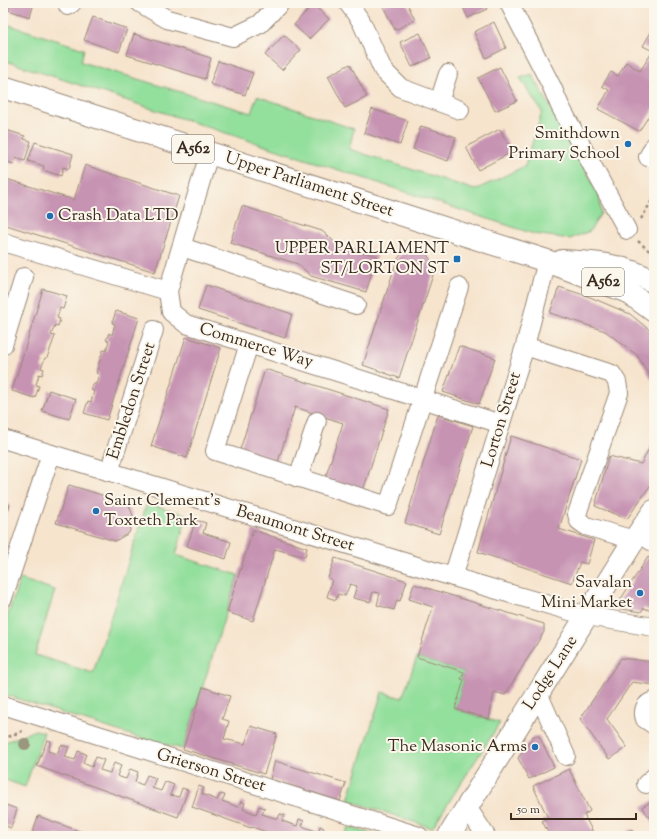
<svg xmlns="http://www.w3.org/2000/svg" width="657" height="839" viewBox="0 0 657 839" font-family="'Sorts Mill Goudy',serif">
<rect width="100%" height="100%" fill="#fbf7ec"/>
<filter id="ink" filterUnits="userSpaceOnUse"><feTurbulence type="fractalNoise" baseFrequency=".025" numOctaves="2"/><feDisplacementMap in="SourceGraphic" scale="8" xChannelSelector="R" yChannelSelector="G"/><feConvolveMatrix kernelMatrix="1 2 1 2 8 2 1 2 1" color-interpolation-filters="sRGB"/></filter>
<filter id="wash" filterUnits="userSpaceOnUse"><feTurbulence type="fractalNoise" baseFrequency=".012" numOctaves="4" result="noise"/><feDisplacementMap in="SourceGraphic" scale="16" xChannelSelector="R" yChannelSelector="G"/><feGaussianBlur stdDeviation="0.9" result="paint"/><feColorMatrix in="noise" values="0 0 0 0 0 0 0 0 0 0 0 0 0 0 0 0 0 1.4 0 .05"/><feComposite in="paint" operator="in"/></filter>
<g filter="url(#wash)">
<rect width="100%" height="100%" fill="#f6e4cd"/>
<g fill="#93df9c" stroke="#67845d">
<path d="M 3,23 L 84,49 L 81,62 L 251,113 L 257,96 L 354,129 L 349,149 L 475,190 L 525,166 L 542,112 L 520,78 L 532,74 L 599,194 L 601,213 L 590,231 L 570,239 L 534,234 L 3,60 Z"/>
<path d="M 147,503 L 187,515 L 176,555 L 238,575 L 183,749 L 137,737 L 3,694 L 3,628 L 20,579 L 55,590 L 35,655 L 93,673 Z"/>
<path d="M 417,657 L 464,672 L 461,679 L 464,680 L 455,709 L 500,723 L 432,828 L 348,800 L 382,692 L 402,698 Z"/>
<path d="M 35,730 L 44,732 L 25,787 L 3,779 L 3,743 Z"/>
<path d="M 348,827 L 379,836 L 347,836 L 345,835 Z"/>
</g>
<g id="blocks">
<g fill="#c693b2">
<path d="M 11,3 L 34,3 L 30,17 L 8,10 Z"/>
<path d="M 407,3 L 415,20 L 395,30 L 382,4 Z"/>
<path d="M 461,3 L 484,3 L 487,9 L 468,18 Z"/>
<path d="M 313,4 L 329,19 L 309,39 L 294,25 Z"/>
<path d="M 93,17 L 127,29 L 119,52 L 84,40 Z"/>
<path d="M 494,22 L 506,48 L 486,58 L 474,32 Z"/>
<path d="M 654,27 L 654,108 L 639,131 L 598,109 L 609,90 L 602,86 L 611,72 L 618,76 L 626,62 L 640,71 L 653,51 L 643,46 Z"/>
<path d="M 420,33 L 431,58 L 412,67 L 400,42 Z"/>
<path d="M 134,34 L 211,58 L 205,79 L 127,55 Z"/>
<path d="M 284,35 L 301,50 L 282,70 L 265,55 Z"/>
<path d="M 218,61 L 253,73 L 245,95 L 210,84 Z"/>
<path d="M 350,64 L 367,97 L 345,108 L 328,76 Z"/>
<path d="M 500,67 L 517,101 L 495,111 L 478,78 Z"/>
<path d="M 372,109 L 408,121 L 400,145 L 364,133 Z"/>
<path d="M 421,126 L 456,137 L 448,161 L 413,149 Z"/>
<path d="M 3,129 L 25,136 L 24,139 L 31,141 L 25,161 L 16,158 L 14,164 L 3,161 Z"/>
<path d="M 500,129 L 512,152 L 478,170 L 466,147 Z"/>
<path d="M 35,142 L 73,154 L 69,169 L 63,167 L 61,176 L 43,170 L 44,166 L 28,161 Z"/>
<path d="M 85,165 L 179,196 L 155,272 L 3,224 L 3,178 L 74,200 Z"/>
<path d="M 242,206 L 322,231 L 338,245 L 377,256 L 366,292 L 311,276 L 298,264 L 230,243 Z"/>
<path d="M 413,249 L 426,253 L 432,262 L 434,272 L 399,378 L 363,365 L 397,260 L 403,252 Z"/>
<path d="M 206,285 L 292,314 L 285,338 L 198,310 Z"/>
<path d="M 559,287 L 590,297 L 630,314 L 652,332 L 654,337 L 654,383 L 637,355 L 605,331 L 550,313 Z"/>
<path d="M 43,289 L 67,296 L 63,309 L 60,308 L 57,318 L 60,319 L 58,326 L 55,325 L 51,335 L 55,336 L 47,358 L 45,358 L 41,368 L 44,369 L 42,375 L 39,374 L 36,385 L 39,386 L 35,398 L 12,391 Z"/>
<path d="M 116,311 L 139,318 L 107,420 L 84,413 L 88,401 L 91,402 L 94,391 L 91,390 L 93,384 L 96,384 L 99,374 L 96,373 L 103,350 L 106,351 L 109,341 L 106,340 L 109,333 L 112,335 L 115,324 L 112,323 Z"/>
<path d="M 186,337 L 221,348 L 187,458 L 151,446 Z"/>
<path d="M 459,346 L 495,358 L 479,404 L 443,392 Z"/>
<path d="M 265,369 L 389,409 L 363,491 L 325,479 L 343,423 L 295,407 L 277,465 L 239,453 Z"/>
<path d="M 49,390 L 76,399 L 69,419 L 42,411 Z"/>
<path d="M 438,415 L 473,426 L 439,534 L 405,523 Z"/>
<path d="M 511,436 L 581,459 L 559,529 L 594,540 L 587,564 L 580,562 L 572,583 L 478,552 Z"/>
<path d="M 654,439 L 654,480 L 627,519 L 595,506 L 609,456 L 641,464 Z"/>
<path d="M 69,485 L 128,503 L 134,518 L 129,533 L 115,541 L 56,523 Z"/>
<path d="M 3,502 L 10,505 L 3,524 Z"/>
<path d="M 196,520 L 206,523 L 203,533 L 231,542 L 226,559 L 187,546 Z"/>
<path d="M 253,530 L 307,548 L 305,557 L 275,549 L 253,621 L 227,612 Z"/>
<path d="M 648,557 L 654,561 L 654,612 L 644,608 L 641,612 L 615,608 Z"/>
<path d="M 335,558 L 407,581 L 400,601 L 397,600 L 394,610 L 377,605 L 380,593 L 373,592 L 370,602 L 353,598 L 357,586 L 350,584 L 345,596 L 338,594 L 336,600 L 327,597 L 332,580 L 328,578 Z"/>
<path d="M 414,584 L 544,624 L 544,632 L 505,695 L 494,692 L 489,719 L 455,709 L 464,680 L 461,679 L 464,672 L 417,657 L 433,607 L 409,599 Z"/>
<path d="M 621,658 L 654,662 L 654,685 L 632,682 L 607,719 L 627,747 L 609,759 L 580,719 Z"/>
<path d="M 203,687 L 230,696 L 222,719 L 229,721 L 224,739 L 245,744 L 251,726 L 277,734 L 264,774 L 183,749 Z"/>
<path d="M 533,736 L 539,736 L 554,767 L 529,779 L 518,758 Z"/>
<path d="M 47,740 L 51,741 L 48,751 L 57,754 L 61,745 L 69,747 L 65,757 L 75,760 L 78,751 L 86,754 L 83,763 L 92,767 L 96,757 L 104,760 L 100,770 L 110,773 L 114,763 L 121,766 L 117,776 L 126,779 L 130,769 L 138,772 L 135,782 L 143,785 L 147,775 L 156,778 L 152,788 L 161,791 L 165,782 L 169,783 L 174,785 L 170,795 L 179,797 L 182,788 L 188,790 L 178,817 L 37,766 Z"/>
<path d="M 275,761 L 346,783 L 340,801 L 270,779 Z"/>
<path d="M 569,769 L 590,811 L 584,815 L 595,836 L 550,836 L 542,821 L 548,818 L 533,786 Z"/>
<path d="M 199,786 L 204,788 L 202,794 L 217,800 L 220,794 L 225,795 L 222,801 L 238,807 L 241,801 L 245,803 L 243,809 L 256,814 L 259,806 L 265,808 L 262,814 L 278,819 L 280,814 L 285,815 L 282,821 L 297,826 L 299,819 L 304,821 L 302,826 L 318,832 L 320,826 L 324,828 L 322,834 L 328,836 L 278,836 L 252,827 L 251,828 L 192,807 Z"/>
<path d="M 654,800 L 654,824 L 642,807 Z"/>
<path d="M 3,804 L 17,809 L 11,828 L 3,825 Z"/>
<path d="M 38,816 L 79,831 L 93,836 L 32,835 Z"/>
<path d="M 632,829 L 635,836 L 618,836 Z"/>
</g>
</g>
</g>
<g filter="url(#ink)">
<use href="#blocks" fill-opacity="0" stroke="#988776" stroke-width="1"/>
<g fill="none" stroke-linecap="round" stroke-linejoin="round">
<g stroke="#988776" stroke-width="20">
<g id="minor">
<path d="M 140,3 L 167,19 L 233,37 L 260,24 L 280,3"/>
<path d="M 348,3 L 361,21 L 383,70 L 401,88 L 460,110"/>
<path d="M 509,3 L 552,87 L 560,106 L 627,230"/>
<path d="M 68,6 L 72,3"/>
<path d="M 439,102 L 448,74"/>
<path d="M 209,154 L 168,291 L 171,312 L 186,324 L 501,424"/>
<path d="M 648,157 L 654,146"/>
<path d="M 3,242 L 168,291"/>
<path d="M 182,247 L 356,305"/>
<path d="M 249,344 L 215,451 L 388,506 L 459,287"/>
<path d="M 3,345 L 24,277"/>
<path d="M 525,346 L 612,374 L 617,382 L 619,393 L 577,514 L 579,521 L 586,526 L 634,540"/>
<path d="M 3,439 L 453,577 L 587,616 L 654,627"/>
<path d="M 109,472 L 154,330"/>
<path d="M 298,478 L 317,421"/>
<path d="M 639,533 L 654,543"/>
<path d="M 453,577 L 525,346 L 547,261"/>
<path d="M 3,598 L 51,454"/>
<path d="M 538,693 L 566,756"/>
<path d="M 654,701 C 645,703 642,711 645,719 L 654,725"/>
<path d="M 3,705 L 419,836"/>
<path d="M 646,784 L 654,777"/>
<path d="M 467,807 L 486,836"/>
</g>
</g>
<g stroke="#988776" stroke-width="24">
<path id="major" d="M 449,836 L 634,540 L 654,511"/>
</g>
<g stroke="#988776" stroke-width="24">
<g id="highway">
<path d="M 3,87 L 547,261 L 628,292 L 654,311"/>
<path d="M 562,261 C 595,262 625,265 654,282"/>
</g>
</g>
<g stroke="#988776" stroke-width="2.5" stroke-dasharray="3 3" stroke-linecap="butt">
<path d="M 641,219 L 654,197"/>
<path d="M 638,241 L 654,255"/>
<path d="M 3,739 L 25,730"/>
</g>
<use href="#minor" stroke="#fff" stroke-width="18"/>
<use href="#major" stroke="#fff" stroke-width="22"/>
<use href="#highway" stroke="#fff" stroke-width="22"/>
</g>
<circle fill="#9b967e" cx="25" cy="744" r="6"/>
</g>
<g fill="#1f6fb2" stroke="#fbf7ec" stroke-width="1.5">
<circle cx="628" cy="144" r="4"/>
<circle cx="50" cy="216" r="4"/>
<rect x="453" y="255" width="8" height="8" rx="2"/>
<circle cx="96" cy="511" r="4"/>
<circle cx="640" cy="593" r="4"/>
<circle cx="535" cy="747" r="4"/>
</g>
<g text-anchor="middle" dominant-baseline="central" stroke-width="4" stroke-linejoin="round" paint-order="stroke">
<g fill="#fbf7ec" stroke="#75685c" stroke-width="1">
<rect x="172" y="135" width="42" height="28" rx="3"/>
<rect x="582" y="268" width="42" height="28" rx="3"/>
</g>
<g font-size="16" font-weight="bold" fill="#3b2a1e">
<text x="193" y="149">A562</text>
<text x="603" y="282">A562</text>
</g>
<g font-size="17" fill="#3b2a1e" stroke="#fbf7ec" text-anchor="end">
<text x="620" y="134">Smithdown<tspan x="620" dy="20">Primary School</tspan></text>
<text x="58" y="216" text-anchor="start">Crash Data LTD</text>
<text x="449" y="249">UPPER PARLIAMENT<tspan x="449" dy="20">ST/LORTON ST</tspan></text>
<text x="104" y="501" text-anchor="start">Saint Clement's<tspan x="104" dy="20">Toxteth Park</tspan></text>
<text x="632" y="583">Savalan<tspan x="632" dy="20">Mini Market</tspan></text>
<text x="527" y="747">The Masonic Arms</text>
</g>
<g font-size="17" fill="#3b2a1e" stroke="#fbf7ec">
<text transform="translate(309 185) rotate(18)">Upper Parliament Street</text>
<text transform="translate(256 346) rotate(17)">Commerce Way</text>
<text transform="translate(132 401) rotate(-72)">Embledon Street</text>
<text transform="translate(502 420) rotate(-73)">Lorton Street</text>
<text transform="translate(295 529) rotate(17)">Beaumont Street</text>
<text transform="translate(551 673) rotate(-57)">Lodge Lane</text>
<text transform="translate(211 771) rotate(17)">Grierson Street</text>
</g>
</g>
<rect width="657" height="839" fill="none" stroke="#fbf7ec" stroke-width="16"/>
<path d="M511 813v6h125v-6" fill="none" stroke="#3b2a1e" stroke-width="2"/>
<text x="517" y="813" font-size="12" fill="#3b2a1e" stroke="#fbf7ec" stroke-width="3" paint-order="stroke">50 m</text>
</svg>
